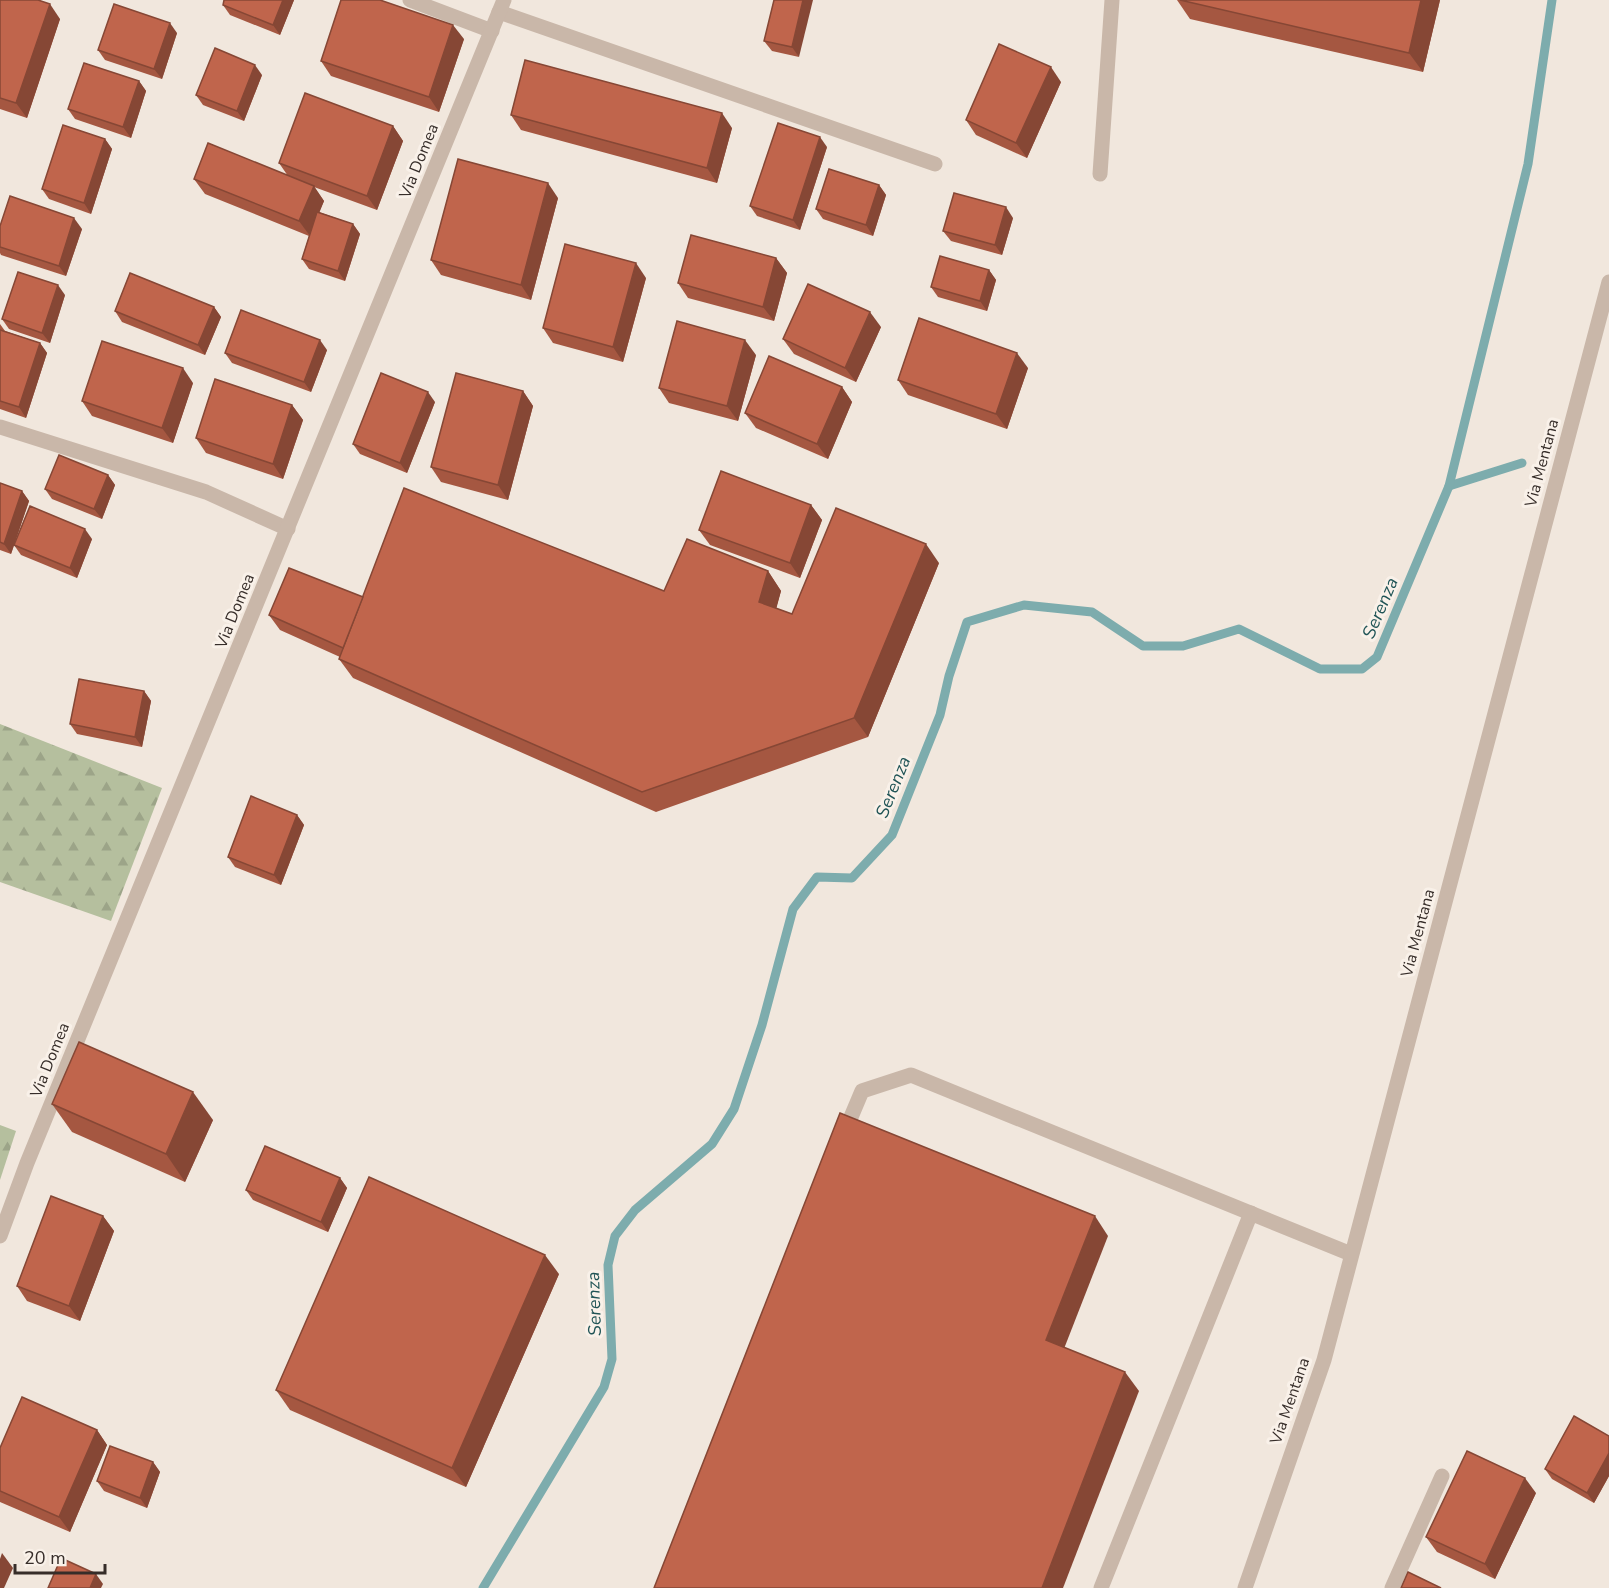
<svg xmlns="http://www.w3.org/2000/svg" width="1609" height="1588" viewBox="0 0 1609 1588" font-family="'Nunito Sans',sans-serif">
<defs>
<pattern id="forest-firs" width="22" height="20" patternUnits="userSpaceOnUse" patternTransform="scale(1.5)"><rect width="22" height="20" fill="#b5bf9e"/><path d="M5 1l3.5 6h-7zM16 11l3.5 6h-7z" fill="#9ca488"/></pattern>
</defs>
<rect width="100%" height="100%" fill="#f1e7dd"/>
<g fill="url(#forest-firs)">
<path d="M 0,724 L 162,788 L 111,921 L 0,882 Z"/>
<path d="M 0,1125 L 16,1131 L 0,1180 Z"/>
</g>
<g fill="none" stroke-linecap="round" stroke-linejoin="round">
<g stroke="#7dacad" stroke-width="9">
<path d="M 1449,486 L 1522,463"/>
<path d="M 483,1588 L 604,1387 L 612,1359 L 608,1265 L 615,1236 L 635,1210 L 712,1144 L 734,1109 L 762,1025 L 793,909 L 817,877 L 852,878 L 892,835 L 940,715 L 949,676 L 967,622 L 1024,605 L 1092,612 L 1143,646 L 1183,646 L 1239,629 L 1320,669 L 1362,669 L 1377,657 L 1449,486 L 1528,164 L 1552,0"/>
</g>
<g stroke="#c9b7a9" stroke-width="15">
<path d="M 410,0 L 492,31"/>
<path d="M 499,12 L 935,164"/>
<path d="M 1100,174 L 1112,0"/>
<path d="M 0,427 L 206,492 L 288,529"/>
<path d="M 843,1136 L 862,1091 L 911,1075 L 1351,1254"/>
<path d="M 0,1236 L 27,1163 L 504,0"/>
<path d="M 1101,1588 L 1251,1213"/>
<path d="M 1245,1588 L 1324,1360 L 1609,282"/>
<path d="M 1392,1588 L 1442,1476"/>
</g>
</g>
<g fill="#a55741">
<path d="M 0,0 L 60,19 L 27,118 L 0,109 Z"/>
<path d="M 294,0 L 280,35 L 230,15 L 223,5 Z"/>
<path d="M 774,0 L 799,57 L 772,51 L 764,41 Z"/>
<path d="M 1177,0 L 1440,0 L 1423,72 L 1190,19 Z"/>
<path d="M 177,33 L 162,79 L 105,60 L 98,50 Z"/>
<path d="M 464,39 L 439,112 L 331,76 L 321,61 Z"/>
<path d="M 262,75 L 244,121 L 203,105 L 196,95 Z"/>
<path d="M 139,81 L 146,91 L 131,138 L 75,119 L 68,109 Z"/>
<path d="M 1061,82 L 1027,158 L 976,135 L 966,120 Z"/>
<path d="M 511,115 L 732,128 L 717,183 L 521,130 Z"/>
<path d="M 393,126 L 403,141 L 377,210 L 314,187 L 324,201 L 319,212 L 353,224 L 360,234 L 345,281 L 309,269 L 302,259 L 309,236 L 205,194 L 194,179 L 288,176 L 279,163 Z"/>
<path d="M 105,139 L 112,149 L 91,214 L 49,199 L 42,189 Z"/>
<path d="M 827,147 L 800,230 L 757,216 L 750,206 Z"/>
<path d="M 879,185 L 886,195 L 873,236 L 823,219 L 816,209 Z"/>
<path d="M 558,198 L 531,300 L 441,275 L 431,260 Z"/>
<path d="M 1013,218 L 1002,255 L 951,241 L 943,231 Z"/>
<path d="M 0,226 L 82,229 L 66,276 L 1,255 L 0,253 Z"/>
<path d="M 776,258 L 787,273 L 774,321 L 688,298 L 678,283 Z"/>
<path d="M 989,270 L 996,280 L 987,311 L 938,297 L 931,287 Z"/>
<path d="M 646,278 L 623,362 L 553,343 L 543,328 Z"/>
<path d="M 65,295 L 50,343 L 9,329 L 2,319 Z"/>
<path d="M 214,307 L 221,317 L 205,355 L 122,322 L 115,311 Z"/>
<path d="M 0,324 L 5,331 L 40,343 L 47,353 L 26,418 L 0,409 Z"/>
<path d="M 881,327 L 856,382 L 794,354 L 783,339 Z"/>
<path d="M 327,350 L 311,392 L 232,363 L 225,353 Z"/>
<path d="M 756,355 L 738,421 L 669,403 L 659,388 Z"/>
<path d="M 1028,368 L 1007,429 L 908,395 L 898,380 Z"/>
<path d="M 193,383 L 173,443 L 92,416 L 82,401 Z"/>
<path d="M 842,387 L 852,402 L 828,459 L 756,428 L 745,413 Z"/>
<path d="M 523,391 L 533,406 L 508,500 L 441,482 L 431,467 Z"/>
<path d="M 435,402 L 407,473 L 360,454 L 353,444 Z"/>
<path d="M 292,405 L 303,420 L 283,479 L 206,453 L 196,438 Z"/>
<path d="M 108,475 L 115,485 L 102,519 L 52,499 L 45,489 Z"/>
<path d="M 0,483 L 22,491 L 29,501 L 11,554 L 0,550 Z"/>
<path d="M 811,505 L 822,520 L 800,578 L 710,545 L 699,530 Z"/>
<path d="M 92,539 L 77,578 L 21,555 L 14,545 Z"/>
<path d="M 939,563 L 868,737 L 656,812 L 353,678 L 339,659 L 340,657 L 280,630 L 269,615 L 363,597 L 664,591 L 768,571 L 781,591 L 776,608 L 792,614 Z"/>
<path d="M 144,691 L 151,701 L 142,747 L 77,734 L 70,724 Z"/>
<path d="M 297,815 L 304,825 L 281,885 L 235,867 L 228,857 Z"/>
<path d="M 52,1104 L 213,1120 L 185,1182 L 72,1132 Z"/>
<path d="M 340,1178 L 347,1188 L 328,1232 L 253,1200 L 246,1190 Z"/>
<path d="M 103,1216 L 114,1231 L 80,1321 L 27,1301 L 17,1286 Z"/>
<path d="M 559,1274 L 466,1487 L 290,1410 L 276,1390 Z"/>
<path d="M 97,1430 L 107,1445 L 70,1532 L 0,1502 L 0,1448 Z"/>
<path d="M 1609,1436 L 1609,1476 L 1594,1503 L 1552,1479 L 1545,1469 Z"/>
<path d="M 153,1462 L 160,1472 L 147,1508 L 104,1491 L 97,1481 Z"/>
<path d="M 1536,1493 L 1495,1579 L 1437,1552 L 1426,1537 Z"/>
</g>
<g fill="#864735">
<path d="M 283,0 L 294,0 L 280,35 L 273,25 Z"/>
<path d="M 803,0 L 813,0 L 799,57 L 792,47 Z"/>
<path d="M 1421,0 L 1440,0 L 1423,72 L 1409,53 Z"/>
<path d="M 50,4 L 60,19 L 27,118 L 16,103 Z"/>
<path d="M 170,23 L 177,33 L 162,79 L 154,69 Z"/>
<path d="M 453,25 L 464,39 L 439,112 L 429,97 Z"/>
<path d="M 255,65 L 262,75 L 244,121 L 237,111 Z"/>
<path d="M 1051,67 L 1061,82 L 1027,158 L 1016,143 Z"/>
<path d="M 139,81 L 146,91 L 131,138 L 123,127 Z"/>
<path d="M 722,113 L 732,128 L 717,183 L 707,168 Z"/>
<path d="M 393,126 L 403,141 L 377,210 L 367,196 Z"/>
<path d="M 820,137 L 827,147 L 800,230 L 793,220 Z"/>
<path d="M 105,139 L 112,149 L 91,214 L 84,203 Z"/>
<path d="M 548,183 L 558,198 L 531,300 L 521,285 Z"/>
<path d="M 879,185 L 886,195 L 873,236 L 866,225 Z"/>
<path d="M 314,186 L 324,201 L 310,236 L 299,221 Z"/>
<path d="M 1006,207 L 1013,218 L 1002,255 L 995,245 Z"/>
<path d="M 74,218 L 82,229 L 66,276 L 59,266 Z"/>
<path d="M 353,224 L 360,234 L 345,281 L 338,271 Z"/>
<path d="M 776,258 L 787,273 L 774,321 L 763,307 Z"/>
<path d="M 636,263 L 646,278 L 623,362 L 613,347 Z"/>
<path d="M 989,270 L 996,280 L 987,311 L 980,301 Z"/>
<path d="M 58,285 L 65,295 L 50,343 L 42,333 Z"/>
<path d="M 214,307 L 221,317 L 205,355 L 198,345 Z"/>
<path d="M 870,312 L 881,327 L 856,382 L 845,368 Z"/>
<path d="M 320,340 L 327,350 L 311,392 L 304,382 Z"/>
<path d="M 745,340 L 756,355 L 738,421 L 727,406 Z"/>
<path d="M 40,343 L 47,353 L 26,418 L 19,407 Z"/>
<path d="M 1017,353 L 1028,368 L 1007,429 L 996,414 Z"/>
<path d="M 183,368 L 193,383 L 173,443 L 162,428 Z"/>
<path d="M 842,387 L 852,402 L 828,459 L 817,444 Z"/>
<path d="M 523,391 L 533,406 L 508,500 L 498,485 Z"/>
<path d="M 428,392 L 435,402 L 407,473 L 400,463 Z"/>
<path d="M 292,405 L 303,420 L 283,479 L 273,464 Z"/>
<path d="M 108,475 L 115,485 L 102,519 L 94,509 Z"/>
<path d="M 22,491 L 29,501 L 11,554 L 4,544 Z"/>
<path d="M 811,505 L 822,520 L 800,578 L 790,563 Z"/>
<path d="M 85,529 L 92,539 L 77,578 L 70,568 Z"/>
<path d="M 926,544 L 939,563 L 868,737 L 854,718 Z"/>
<path d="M 768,571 L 781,591 L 773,621 L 759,602 Z"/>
<path d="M 144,691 L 151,701 L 142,747 L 135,737 Z"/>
<path d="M 297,815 L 304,825 L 281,885 L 274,875 Z"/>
<path d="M 193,1092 L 213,1120 L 185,1182 L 166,1154 Z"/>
<path d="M 340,1178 L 347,1188 L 328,1232 L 321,1222 Z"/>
<path d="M 103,1216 L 114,1231 L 80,1321 L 69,1306 Z"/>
<path d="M 1095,1216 L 1108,1236 L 1060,1359 L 1046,1340 Z"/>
<path d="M 545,1255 L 559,1274 L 466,1487 L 452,1468 Z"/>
<path d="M 1125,1372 L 1139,1391 L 1063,1588 L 1042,1588 Z"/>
<path d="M 97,1430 L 107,1445 L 70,1532 L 59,1517 Z"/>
<path d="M 1609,1453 L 1609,1476 L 1594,1503 L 1587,1493 Z"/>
<path d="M 153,1462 L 160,1472 L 147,1508 L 140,1498 Z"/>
<path d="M 1525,1478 L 1536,1493 L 1495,1579 L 1485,1564 Z"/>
<path d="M 2,1553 L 13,1568 L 4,1588 L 0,1588 L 0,1559 Z"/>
<path d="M 96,1574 L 103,1584 L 101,1588 L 90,1588 Z"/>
</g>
<g fill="#c0654c" stroke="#864735" stroke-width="1.5">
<path d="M 0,0 L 38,0 L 50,4 L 16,103 L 0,98 Z"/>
<path d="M 224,0 L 283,0 L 273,25 L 223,5 Z"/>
<path d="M 341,0 L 380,0 L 453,25 L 429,97 L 321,61 Z"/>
<path d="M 774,0 L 803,0 L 792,47 L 764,41 Z"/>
<path d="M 1180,0 L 1421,0 L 1409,53 Z"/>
<path d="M 114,4 L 170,23 L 154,69 L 98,50 Z"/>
<path d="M 999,44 L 1051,67 L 1016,143 L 966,120 Z"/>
<path d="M 215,48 L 255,65 L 237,111 L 196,95 Z"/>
<path d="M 525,60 L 722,113 L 707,168 L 511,115 Z"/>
<path d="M 84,63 L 139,81 L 123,127 L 68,109 Z"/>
<path d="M 305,93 L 393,126 L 367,196 L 279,163 Z"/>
<path d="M 778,123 L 820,137 L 793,220 L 750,206 Z"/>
<path d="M 63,125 L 105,139 L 84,203 L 42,189 Z"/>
<path d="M 208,143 L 314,186 L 299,221 L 194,179 Z"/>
<path d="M 458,159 L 548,183 L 521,285 L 431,260 Z"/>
<path d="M 829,169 L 879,185 L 866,225 L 816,209 Z"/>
<path d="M 954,193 L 1006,207 L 995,245 L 943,231 Z"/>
<path d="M 10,196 L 74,218 L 59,266 L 0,247 L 0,226 Z"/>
<path d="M 317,212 L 353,224 L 338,271 L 302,259 Z"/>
<path d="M 691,235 L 776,258 L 763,307 L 678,283 Z"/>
<path d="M 565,244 L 636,263 L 613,347 L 543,328 Z"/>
<path d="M 940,256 L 989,270 L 980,301 L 931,287 Z"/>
<path d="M 18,272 L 58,285 L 42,333 L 2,319 Z"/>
<path d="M 130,273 L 214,307 L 198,345 L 115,311 Z"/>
<path d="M 808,284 L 870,312 L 845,368 L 783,339 Z"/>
<path d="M 241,310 L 320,340 L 304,382 L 225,353 Z"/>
<path d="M 919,318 L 1017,353 L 996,414 L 898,380 Z"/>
<path d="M 677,321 L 745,340 L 727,406 L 659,388 Z"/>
<path d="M 0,330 L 40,343 L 19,407 L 0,401 Z"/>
<path d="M 102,341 L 183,368 L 162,428 L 82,401 Z"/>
<path d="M 769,356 L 842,387 L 817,444 L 745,413 Z"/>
<path d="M 381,373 L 428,392 L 400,463 L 353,444 Z"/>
<path d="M 456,373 L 523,391 L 498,485 L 431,467 Z"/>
<path d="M 215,379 L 292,405 L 273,464 L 196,438 Z"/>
<path d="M 59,455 L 108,475 L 94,509 L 45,489 Z"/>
<path d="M 721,471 L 811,505 L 790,563 L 699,530 Z"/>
<path d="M 0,483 L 22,491 L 4,544 L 0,542 Z"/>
<path d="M 404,488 L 664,591 L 687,539 L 768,571 L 759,602 L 792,614 L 836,508 L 926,544 L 854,718 L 642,792 L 339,659 Z"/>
<path d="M 30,506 L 85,529 L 70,568 L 14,545 Z"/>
<path d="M 289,568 L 363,597 L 343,648 L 269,615 Z"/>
<path d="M 79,679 L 144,691 L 135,737 L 70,724 Z"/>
<path d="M 251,796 L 297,815 L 274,875 L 228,857 Z"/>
<path d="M 79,1042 L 193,1092 L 166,1154 L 52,1104 Z"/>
<path d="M 840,1113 L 1095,1216 L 1046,1340 L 1125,1372 L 1042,1588 L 654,1588 Z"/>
<path d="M 265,1146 L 340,1178 L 321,1222 L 246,1190 Z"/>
<path d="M 369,1177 L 545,1255 L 452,1468 L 276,1390 Z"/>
<path d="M 51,1196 L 103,1216 L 69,1306 L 17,1286 Z"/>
<path d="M 22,1397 L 97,1430 L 59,1517 L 0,1491 L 0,1448 Z"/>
<path d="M 1574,1416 L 1609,1436 L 1609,1453 L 1587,1493 L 1545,1469 Z"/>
<path d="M 110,1446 L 153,1462 L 140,1498 L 97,1481 Z"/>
<path d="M 1467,1451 L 1525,1478 L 1485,1564 L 1426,1537 Z"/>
<path d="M 61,1558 L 96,1574 L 90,1588 L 48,1588 Z"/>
<path d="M 1408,1572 L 1441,1588 L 1401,1588 Z"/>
</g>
<g text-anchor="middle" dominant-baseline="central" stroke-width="6" stroke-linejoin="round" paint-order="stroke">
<g font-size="16" fill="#362d29" stroke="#f9f1e9">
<text transform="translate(419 161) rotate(-68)">Via Domea</text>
<text transform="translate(1542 463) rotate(-75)">Via Mentana</text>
<text transform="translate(235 611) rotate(-68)">Via Domea</text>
<text transform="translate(1418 933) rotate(-75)">Via Mentana</text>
<text transform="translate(50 1060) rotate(-68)">Via Domea</text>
<text transform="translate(1290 1401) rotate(-71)">Via Mentana</text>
</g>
<g font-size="18" font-style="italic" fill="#205456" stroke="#f9f1e9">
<text transform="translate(1380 608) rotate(-67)">Serenza</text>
<text transform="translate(893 787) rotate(-68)">Serenza</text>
<text transform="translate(594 1304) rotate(-92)">Serenza</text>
</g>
</g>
<path d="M15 1564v9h90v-9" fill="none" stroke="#362d29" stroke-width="3"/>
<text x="24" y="1564" font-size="18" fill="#362d29" stroke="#f9f1e9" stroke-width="4.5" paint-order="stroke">20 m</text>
</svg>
